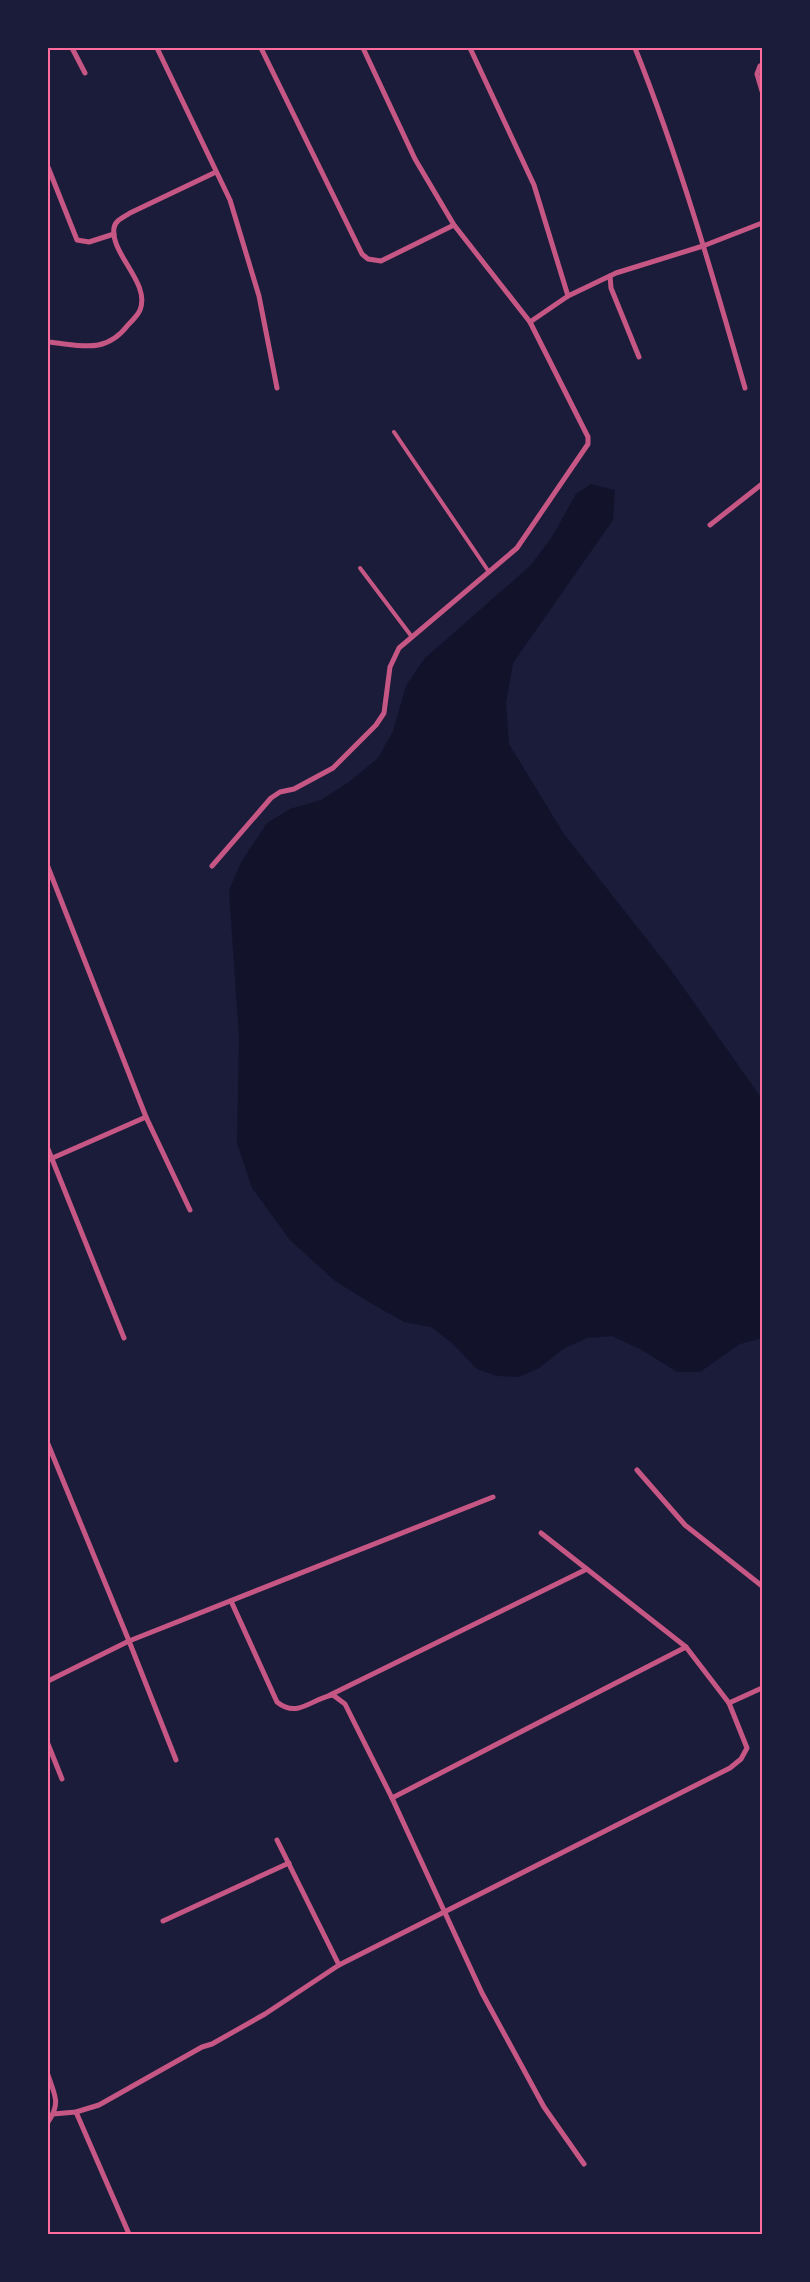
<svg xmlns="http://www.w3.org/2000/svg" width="810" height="2282" viewBox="0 0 810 2282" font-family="Mulish,sans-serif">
<rect width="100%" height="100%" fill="#1b1b3a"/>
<path fill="#12122b" d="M 591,484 L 615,490 L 613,520 L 513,663 L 506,703 L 509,744 L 564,834 L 671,970 L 762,1099 L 762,1338 L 740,1344 L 700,1372 L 677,1372 L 642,1350 L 612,1336 L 587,1338 L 563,1349 L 539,1368 L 519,1377 L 497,1376 L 477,1369 L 452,1343 L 431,1327 L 404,1322 L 369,1302 L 335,1281 L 290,1240 L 252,1188 L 237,1143 L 239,1038 L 229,891 L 241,862 L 267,823 L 290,809 L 321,800 L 349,782 L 378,758 L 393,731 L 406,686 L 424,659 L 530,566 L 552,537 L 576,494 Z"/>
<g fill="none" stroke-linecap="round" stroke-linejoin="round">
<g stroke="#c65784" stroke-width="4">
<path d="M 394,432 L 489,572"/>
<path d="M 360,568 L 412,637"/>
</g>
<g stroke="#c65784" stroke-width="5">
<path d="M 72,48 L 85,73"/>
<path d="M 157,48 L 230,200 L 259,296 L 277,388"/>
<path d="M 261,48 L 362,254 L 368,259 L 381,261 L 454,225"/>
<path d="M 470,48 L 534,185 L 568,296"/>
<path d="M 635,48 C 679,158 712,273 745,388"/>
<path d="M 762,65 L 760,66 L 757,74 L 762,91"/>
<path d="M 48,167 L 77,240 L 89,242 L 114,234"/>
<path d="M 610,276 L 611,288 L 639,357"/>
<path d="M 530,322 L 568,296 L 616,273 L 703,246 L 762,223"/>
<path d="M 48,342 C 81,345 105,355 128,325 C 132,321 138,315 140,310 C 151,283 110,254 114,228 C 115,220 124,217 130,213 L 216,172"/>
<path d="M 710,525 L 762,484"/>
<path d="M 212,866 L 271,798 L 280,792 L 294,789 L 333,768 L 376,725 L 384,713 L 390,667 L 399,648 L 517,548 L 588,444 L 588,437 L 530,322 L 454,225 L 415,159 L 363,48"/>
<path d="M 48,867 L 146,1117 L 190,1210"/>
<path d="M 48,1149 L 124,1338"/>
<path d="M 48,1160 L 146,1117"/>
<path d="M 48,1444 L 129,1641 L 176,1760"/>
<path d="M 637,1470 L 685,1525 L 762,1586"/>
<path d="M 541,1533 L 686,1647 L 729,1703"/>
<path d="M 231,1601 L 277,1702 C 298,1719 312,1698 333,1695 L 345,1704 L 392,1798 L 482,1993 L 544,2107 L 584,2164"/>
<path d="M 48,1681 L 129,1641 L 493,1497"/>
<path d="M 330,1695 L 587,1569"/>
<path d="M 48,1744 L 62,1779"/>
<path d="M 392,1798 L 686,1647"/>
<path d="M 277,1840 L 339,1965"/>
<path d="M 163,1921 L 289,1863"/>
<path d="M 48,2075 C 55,2096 61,2103 48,2122"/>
<path d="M 76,2112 L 129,2234"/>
<path d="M 53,2114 L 76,2112 L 99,2105 L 202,2047 L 212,2044 L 265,2014 L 339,1965 L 730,1768 L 741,1759 L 747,1748 L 729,1703 L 762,1688"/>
</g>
</g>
<rect width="810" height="2282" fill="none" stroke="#1b1b3a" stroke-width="98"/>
<rect x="49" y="49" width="712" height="2184" fill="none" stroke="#ff6b9d" stroke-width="2"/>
</svg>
